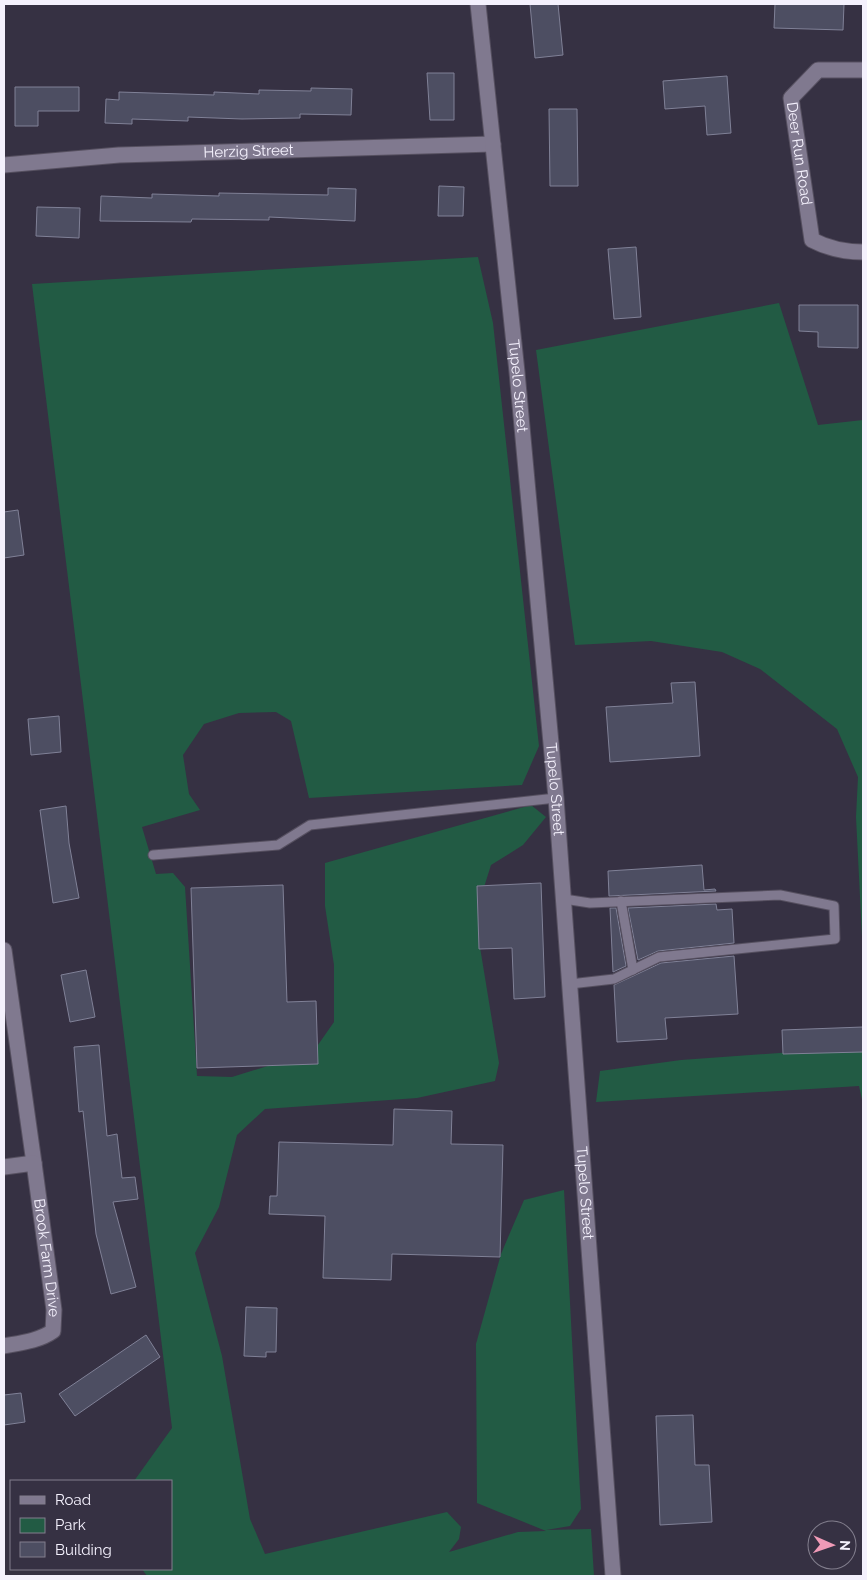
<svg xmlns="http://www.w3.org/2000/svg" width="867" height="1580" viewBox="0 0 867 1580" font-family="Raleway,sans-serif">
<rect width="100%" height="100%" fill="#363143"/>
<g fill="#225b44">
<path d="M 478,257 L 493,323 L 539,746 L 522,785 L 309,798 L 291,721 L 276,712 L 239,713 L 204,724 L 183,755 L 189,794 L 200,810 L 142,827 L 156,874 L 173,873 L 185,887 L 197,1076 L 232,1077 L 313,1052 L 334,1022 L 334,965 L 325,906 L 325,863 L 531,805 L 546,817 L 523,845 L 491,865 L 479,903 L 479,941 L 499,1063 L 495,1081 L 417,1098 L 265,1109 L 237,1135 L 219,1207 L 195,1253 L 222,1356 L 250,1519 L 265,1554 L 447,1512 L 461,1527 L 459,1539 L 449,1552 L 518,1532 L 546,1531 L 477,1503 L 476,1344 L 501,1254 L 524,1200 L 564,1190 L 581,1509 L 570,1526 L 546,1530 L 591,1529 L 594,1576 L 147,1576 L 142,1569 L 171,1569 L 171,1481 L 134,1481 L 172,1428 L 32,284 Z"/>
<path d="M 779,303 L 818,425 L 863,420 L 863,957 L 856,817 L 858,777 L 837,729 L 760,669 L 722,652 L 651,641 L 575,645 L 536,350 Z"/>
<path d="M 863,1047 L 863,1104 L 859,1086 L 596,1102 L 600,1071 L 681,1060 Z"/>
</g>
<g fill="#4d4e62" stroke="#808197">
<path d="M 530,4 L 558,4 L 563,55 L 535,58 Z"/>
<path d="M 775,4 L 844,4 L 843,30 L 774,28 Z"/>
<path d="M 427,73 L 454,73 L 454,120 L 430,120 Z"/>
<path d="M 727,76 L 731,133 L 707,135 L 705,106 L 665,109 L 663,81 Z"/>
<path d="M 15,87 L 79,87 L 79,111 L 38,111 L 38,126 L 15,126 Z"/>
<path d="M 311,88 L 352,89 L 351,115 L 300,114 L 300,118 L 242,119 L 188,117 L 188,121 L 132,119 L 132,124 L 105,123 L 106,99 L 119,100 L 119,92 L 214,95 L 214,92 L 259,94 L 259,90 L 311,91 Z"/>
<path d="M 549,109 L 577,109 L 578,186 L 550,186 Z"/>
<path d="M 439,186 L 464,187 L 463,216 L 438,216 Z"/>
<path d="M 328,188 L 356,189 L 355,221 L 269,217 L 269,220 L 192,219 L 191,222 L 100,221 L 101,196 L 152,198 L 152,194 L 219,196 L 219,193 L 328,195 Z"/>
<path d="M 37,207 L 80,208 L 79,238 L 36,236 Z"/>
<path d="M 636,247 L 641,317 L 614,319 L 608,249 Z"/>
<path d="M 799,305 L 858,305 L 858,348 L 818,347 L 818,332 L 799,331 Z"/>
<path d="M 18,510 L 24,555 L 4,558 L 4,512 Z"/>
<path d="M 695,682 L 700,756 L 610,762 L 606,707 L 673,703 L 671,683 Z"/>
<path d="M 59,716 L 61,752 L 31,755 L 28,719 Z"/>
<path d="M 66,806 L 69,843 L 79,898 L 53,903 L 40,810 Z"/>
<path d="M 702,865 L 704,890 L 715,889 L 716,891 L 609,896 L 608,871 Z"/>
<path d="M 541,883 L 545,997 L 514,999 L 512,948 L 479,949 L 477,886 Z"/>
<path d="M 283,885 L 287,1002 L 316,1001 L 318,1064 L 197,1068 L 191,888 Z"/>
<path d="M 716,904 L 717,910 L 732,909 L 734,943 L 658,951 L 638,960 L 628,908 Z"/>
<path d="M 610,908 L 616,908 L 626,966 L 613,972 Z"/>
<path d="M 734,956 L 738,1014 L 665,1018 L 667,1039 L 617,1042 L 614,985 L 661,963 Z"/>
<path d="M 86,970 L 95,1017 L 70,1022 L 61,975 Z"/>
<path d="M 863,1027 L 863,1052 L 783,1054 L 782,1030 Z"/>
<path d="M 99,1045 L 107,1136 L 117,1134 L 122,1178 L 135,1177 L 138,1199 L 113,1202 L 136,1287 L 111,1294 L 96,1234 L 83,1111 L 79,1112 L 74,1047 Z"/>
<path d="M 394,1109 L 452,1111 L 451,1144 L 503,1145 L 500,1257 L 392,1254 L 391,1280 L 323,1278 L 325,1216 L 269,1214 L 270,1196 L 277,1196 L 279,1142 L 393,1145 Z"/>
<path d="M 246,1307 L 277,1308 L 276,1352 L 266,1352 L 266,1357 L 244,1356 Z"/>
<path d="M 146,1335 L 160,1357 L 75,1416 L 59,1394 Z"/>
<path d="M 21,1393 L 25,1422 L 4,1425 L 4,1395 Z"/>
<path d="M 693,1415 L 695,1465 L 709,1465 L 712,1522 L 660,1525 L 656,1416 Z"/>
</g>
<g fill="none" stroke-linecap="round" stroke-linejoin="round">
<g stroke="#565060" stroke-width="11">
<g id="service">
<path d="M 153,855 L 278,845 L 310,825 L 556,798"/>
<path d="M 564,899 L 590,903 L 780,895 L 834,906 L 835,939 L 659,957 L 614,979 L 570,984"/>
<path d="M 621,901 L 633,970"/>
</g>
</g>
<g stroke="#565060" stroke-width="17">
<g id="minor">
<path id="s1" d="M 863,70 L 818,70 L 791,98 L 812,240 C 829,249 844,252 863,252"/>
<path id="s2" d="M 4,165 L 119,155 L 493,144"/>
<path d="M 4,950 L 34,1163"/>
<path id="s3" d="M 4,1167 L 34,1163 L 54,1310 L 53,1331 C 39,1341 20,1343 4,1346"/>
</g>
</g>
<g stroke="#565060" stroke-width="17">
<g id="secondary">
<path id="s4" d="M 478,4 L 517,372 L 556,798 L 613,1576"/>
</g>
</g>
<use href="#service" stroke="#80798f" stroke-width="9"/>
<use href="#minor" stroke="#80798f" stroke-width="15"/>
<use href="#secondary" stroke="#80798f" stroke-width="15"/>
</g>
<g text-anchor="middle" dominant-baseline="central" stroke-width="4.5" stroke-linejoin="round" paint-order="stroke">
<g font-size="15" fill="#f4f1fd" stroke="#363143">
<text stroke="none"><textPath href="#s2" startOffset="245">Herzig Street</textPath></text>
<text stroke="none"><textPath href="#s1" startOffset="140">Deer Run Road</textPath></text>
<text stroke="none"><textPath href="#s4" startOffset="384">Tupelo Street</textPath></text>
<text stroke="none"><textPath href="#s4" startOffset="789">Tupelo Street</textPath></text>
<text stroke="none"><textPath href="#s4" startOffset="1194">Tupelo Street</textPath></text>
<text stroke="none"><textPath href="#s3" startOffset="126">Brook Farm Drive</textPath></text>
</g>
</g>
<rect width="867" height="1580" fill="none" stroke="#f4f1fd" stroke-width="10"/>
<rect x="10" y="1480" width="162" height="90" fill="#363143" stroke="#827e8d"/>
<rect x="20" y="1496" width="25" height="8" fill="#80798f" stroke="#827e8d"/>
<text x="55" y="1505" font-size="15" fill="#f4f1fd">Road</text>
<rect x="20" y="1518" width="25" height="15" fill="#225b44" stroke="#827e8d"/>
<text x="55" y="1530" font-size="15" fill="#f4f1fd">Park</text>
<rect x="20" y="1542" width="25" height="15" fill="#4d4e62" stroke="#827e8d"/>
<text x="55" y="1555" font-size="15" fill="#f4f1fd">Building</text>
<g transform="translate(832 1545) rotate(92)"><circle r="24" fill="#363143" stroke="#827e8d"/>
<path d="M0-4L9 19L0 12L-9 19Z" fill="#f09ab7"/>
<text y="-8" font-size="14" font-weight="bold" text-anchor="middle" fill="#f4f1fd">N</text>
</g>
</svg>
